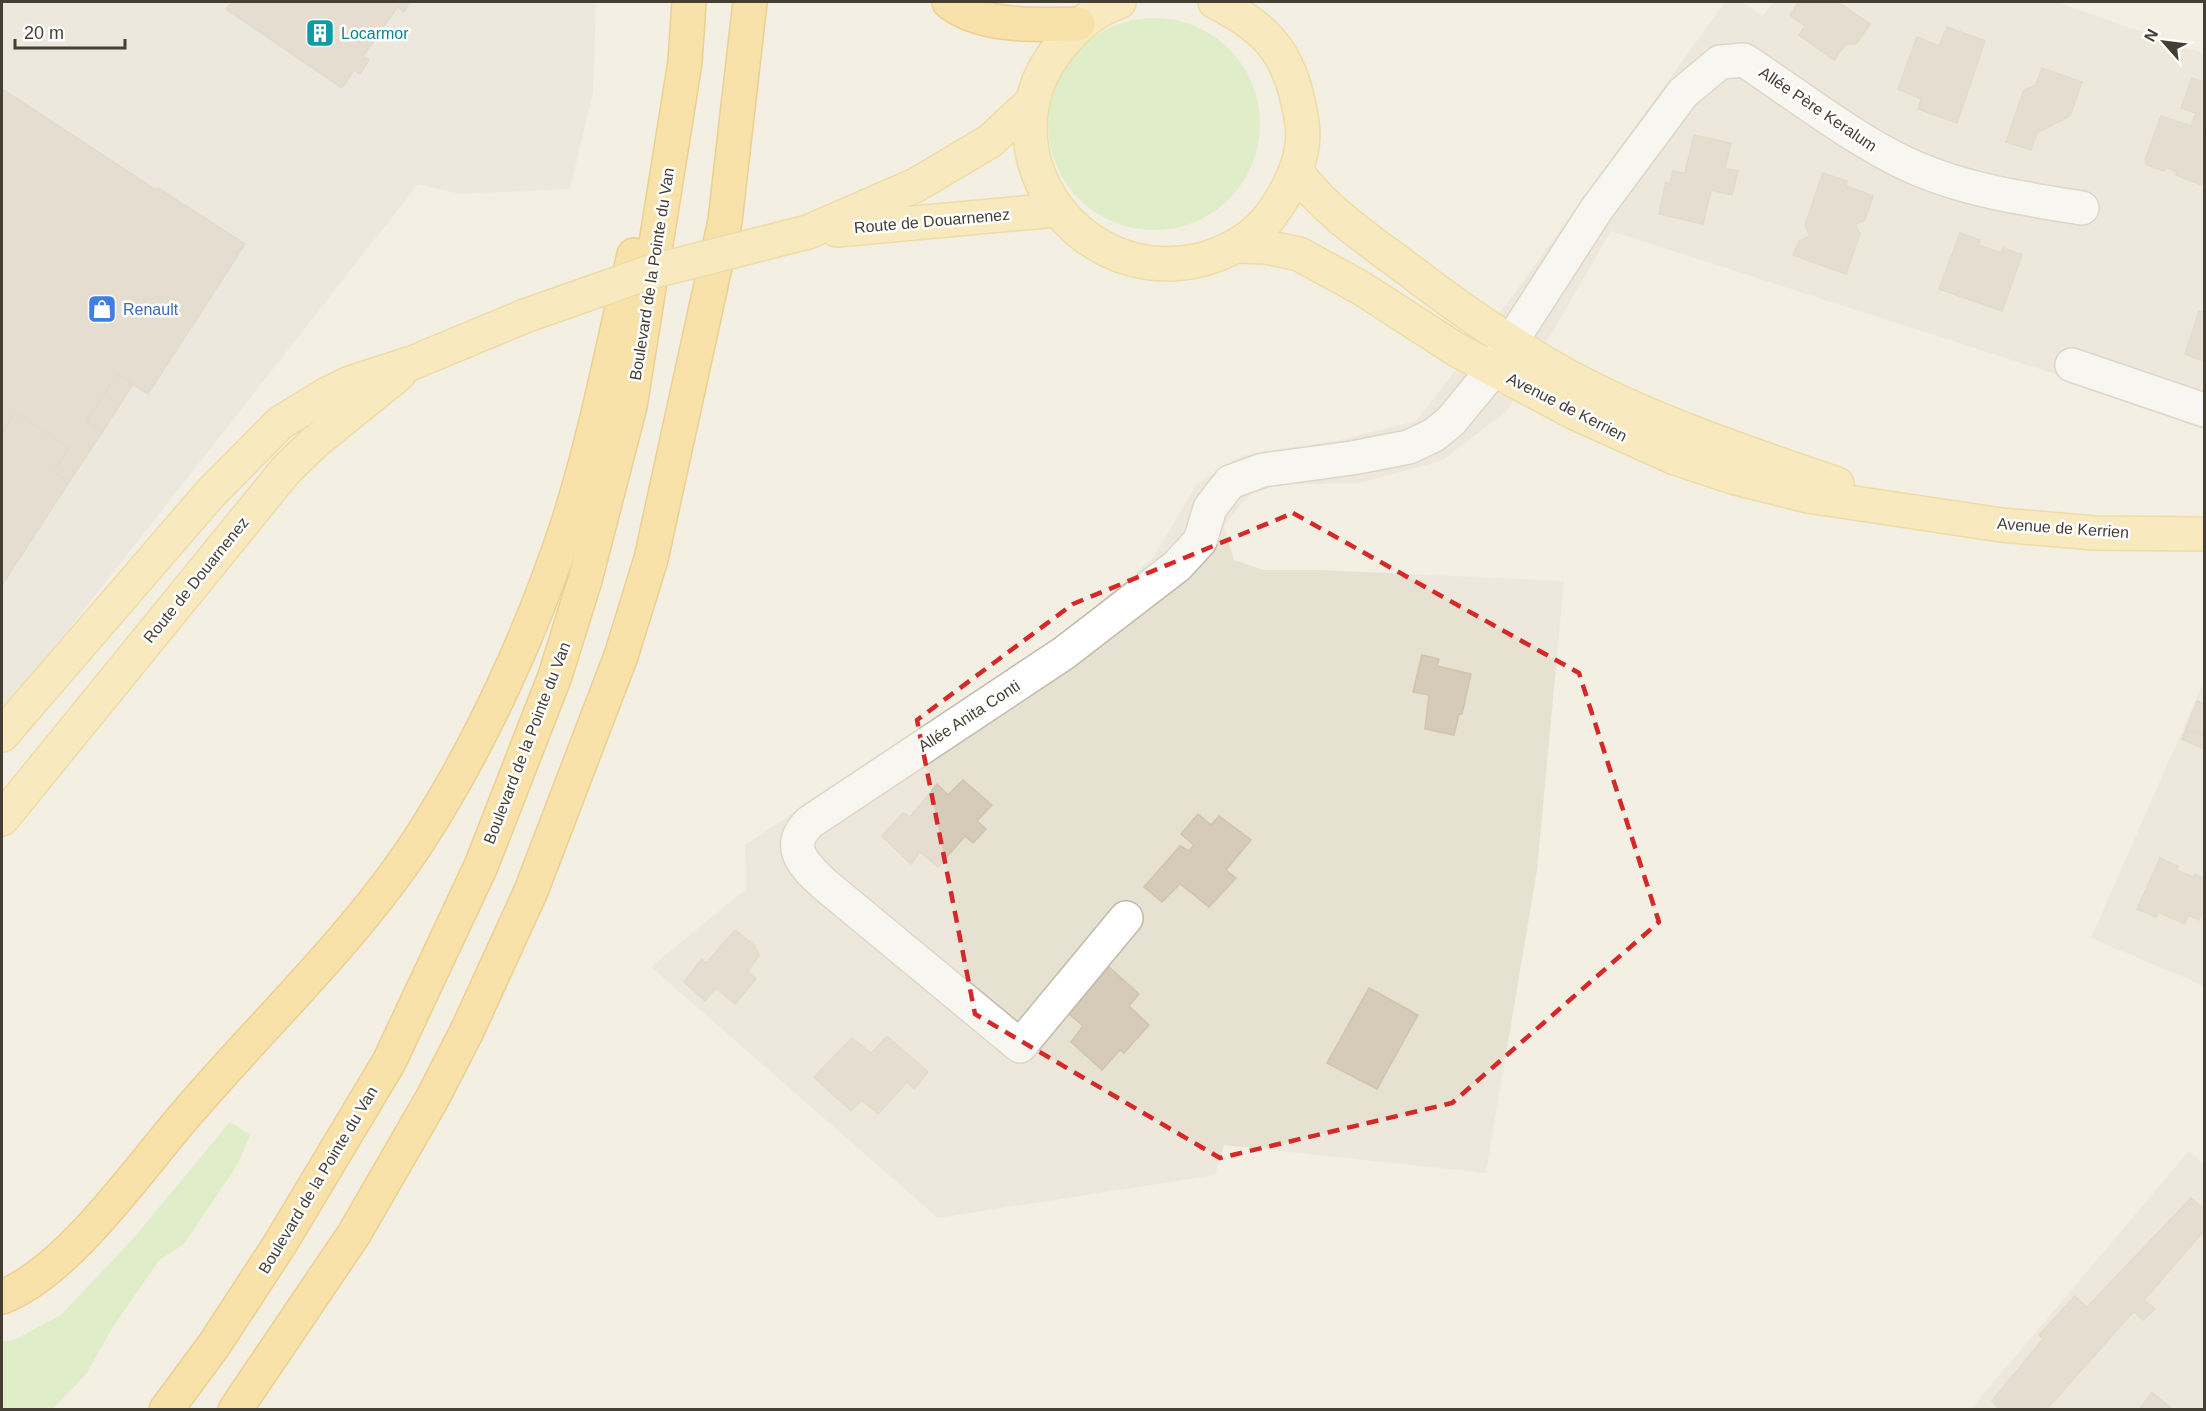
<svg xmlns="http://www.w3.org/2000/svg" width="2206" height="1411" viewBox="0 0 2206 1411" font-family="Arial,sans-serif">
<rect width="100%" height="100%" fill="#f3efe3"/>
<g fill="#e7e1d1">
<path d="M 1725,2 L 1742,2 L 1763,16 L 1774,2 L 2057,2 L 2204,54 L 2204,422 L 1611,231 L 1507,411 L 1441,461 L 1360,483 L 1274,485 L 1247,497 L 1224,526 L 1234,560 L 1263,570 L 1320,570 L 1564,581 L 1537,870 L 1486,1173 L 1224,1145 L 1215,1175 L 938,1218 L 651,967 L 746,889 L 745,845 L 1054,641 L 1153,558 L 1197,484 L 1242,456 L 1336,441 L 1416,421 L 1506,305 Z"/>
<path d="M 2204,681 L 2204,986 L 2091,938 Z"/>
<path d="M 2189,1151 L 2204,1165 L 2204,1409 L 1970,1410 Z"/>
</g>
<path fill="#e4e0d8" d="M 2,2 L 596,2 L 593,92 L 570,189 L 460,194 L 418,184 L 2,714 Z"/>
<g fill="#c9eaa9">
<circle cx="1154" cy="124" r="106"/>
<path d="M 230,1122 L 250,1135 L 238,1164 L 184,1244 L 159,1260 L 113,1327 L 86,1374 L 53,1409 L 2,1409 L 2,1342 L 14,1340 L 61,1315 L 132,1240 Z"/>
</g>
<g fill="#d5cbb8" stroke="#d0c4ab" stroke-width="1.5">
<path d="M 232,2 L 401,2 L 363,56 L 369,60 L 360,74 L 354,70 L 342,88 L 226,9 Z"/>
<path d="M 401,2 L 410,2 L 404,12 L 398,7 Z"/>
<path d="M 1799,2 L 1838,2 L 1870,24 L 1856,44 L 1846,44 L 1834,60 L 1799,35 L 1805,26 L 1790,15 Z"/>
<path d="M 1947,27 L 1985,41 L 1957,123 L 1918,109 L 1921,99 L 1898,89 L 1917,37 L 1939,46 Z"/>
<path d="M 2042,68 L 2082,82 L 2070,116 L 2037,133 L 2031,150 L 2006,142 L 2024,90 L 2036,85 Z"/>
<path d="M 2192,78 L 2204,82 L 2204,121 L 2201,130 L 2204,132 L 2204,174 L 2201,185 L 2176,175 L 2177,172 L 2166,167 L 2164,171 L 2147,165 L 2145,160 L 2161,116 L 2191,126 L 2196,113 L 2181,108 Z"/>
<path d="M 2,89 L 156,190 L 158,188 L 245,244 L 148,394 L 117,374 L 87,421 L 103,431 L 69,482 L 53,471 L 69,448 L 15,412 L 2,433 Z"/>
<path d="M 1694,135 L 1731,143 L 1725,168 L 1738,171 L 1732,195 L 1711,190 L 1703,224 L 1659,214 L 1666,182 L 1670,184 L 1673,171 L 1685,173 Z"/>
<path d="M 1823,173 L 1847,181 L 1846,186 L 1873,196 L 1865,220 L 1855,224 L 1860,234 L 1846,274 L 1793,255 L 1799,241 L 1810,236 L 1805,225 Z"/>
<path d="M 1960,233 L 1980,240 L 1979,245 L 2001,253 L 2003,248 L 2022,255 L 2002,311 L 1939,289 Z"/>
<path d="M 2199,311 L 2204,312 L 2204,361 L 2185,354 Z"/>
<path d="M 117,374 L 133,384 L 103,431 L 87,421 Z"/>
<path d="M 15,412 L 69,448 L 53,471 L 69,482 L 2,585 L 2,433 Z"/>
<path d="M 1422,655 L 1439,659 L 1437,666 L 1471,674 L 1462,714 L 1459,714 L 1454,735 L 1425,729 L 1429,695 L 1413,692 Z"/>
<path d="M 2197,701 L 2204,704 L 2204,736 L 2186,729 Z"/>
<path d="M 2186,729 L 2204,736 L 2204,749 L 2182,739 Z"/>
<path d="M 963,780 L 992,805 L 977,821 L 986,829 L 973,843 L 965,836 L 938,867 L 920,852 L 911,864 L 882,836 L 903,813 L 910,817 L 937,784 L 948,795 Z"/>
<path d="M 1198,814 L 1211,825 L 1219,816 L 1251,840 L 1226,870 L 1236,878 L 1209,907 L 1180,884 L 1162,902 L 1144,887 L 1180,846 L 1189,851 L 1194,845 L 1181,834 Z"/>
<path d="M 2160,858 L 2178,866 L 2176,870 L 2194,877 L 2195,874 L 2204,878 L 2204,907 L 2199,920 L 2188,915 L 2185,924 L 2158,912 L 2156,917 L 2137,909 Z"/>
<path d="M 735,930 L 755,946 L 759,955 L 748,972 L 756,979 L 735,1004 L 716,988 L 705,1001 L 684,982 L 702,959 L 706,963 Z"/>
<path d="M 1109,967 L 1139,994 L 1129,1006 L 1149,1025 L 1124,1053 L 1120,1050 L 1102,1070 L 1071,1042 L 1083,1026 L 1068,1013 Z"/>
<path d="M 1369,988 L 1418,1015 L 1377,1089 L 1327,1063 Z"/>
<path d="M 887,1036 L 928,1072 L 914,1089 L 907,1082 L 878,1114 L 862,1100 L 851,1111 L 814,1077 L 852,1038 L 871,1053 Z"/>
<path d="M 2191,1198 L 2204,1209 L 2204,1231 L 2144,1300 L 2155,1309 L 2143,1320 L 2134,1311 L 2046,1410 L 2001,1410 L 1992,1401 L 2043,1339 L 2039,1335 L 2075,1296 L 2087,1307 Z"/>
<path d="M 2152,1392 L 2173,1410 L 2139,1410 Z"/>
</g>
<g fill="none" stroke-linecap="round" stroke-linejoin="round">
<g stroke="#c1baa8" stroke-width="36">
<g id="street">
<path d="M 2072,365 L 2204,410"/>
<path d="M 1126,918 L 1020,1046 L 824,884 C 804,865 784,847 810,822 L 1064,653 L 1177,566 L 1200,541 L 1210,508 L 1230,482 L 1263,470 L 1352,458 L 1409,447 L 1434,435 L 1451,421 L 1493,370 L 1596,210 L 1683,93 L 1720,62 L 1744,60 C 1797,95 1861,145 1918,169 C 1970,191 2026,199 2082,208"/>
</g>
</g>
<g stroke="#e9c65b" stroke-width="36">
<g id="primary">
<path d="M 1119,2 C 1095,10 1078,24 1062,44 C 982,137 1063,275 1182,263 C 1214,260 1247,244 1268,219 C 1288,193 1307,157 1302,123 C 1292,58 1273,31 1215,2"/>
<path d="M 1296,171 C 1325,211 1366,238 1405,267 C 1457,307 1510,344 1567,376 C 1653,422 1746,453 1837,484"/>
<path d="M 837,230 L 1056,210"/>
<path d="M 808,232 L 916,185 L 990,141 L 1032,102"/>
<path d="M 1237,246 L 1266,247 L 1299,254 L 1361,288 L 1457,350 L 1573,412 L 1675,458 L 1736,478 L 1808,496 L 2001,525 L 2094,533 L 2204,534"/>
<path d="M 2,735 L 209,495 L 280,423 L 327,394 L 350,383 L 412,363 L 525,316"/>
<path d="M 2,819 L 286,470 L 315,442 L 399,374"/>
</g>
</g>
<g stroke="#e5ab2b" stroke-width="36">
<g id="highway">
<path d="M 949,2 C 982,28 1038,25 1078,24"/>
<path d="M 2,1297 C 69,1271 139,1168 187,1113 C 262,1025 356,937 419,840 C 480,746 533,630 568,523 C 596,436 613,344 634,255"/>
<path d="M 166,1410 L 214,1345 L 280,1244 L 389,1062 L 481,866 L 555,676 L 585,580 L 630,406 L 685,62 L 689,2"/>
<path d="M 235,1410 L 354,1234 L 432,1099 L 467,1031 L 531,891 L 621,656 L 651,559 L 725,221 L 750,2"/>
</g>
</g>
<use href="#street" stroke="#fff" stroke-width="33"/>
<use href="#primary" stroke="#ffe590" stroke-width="33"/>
<use href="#highway" stroke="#ffd362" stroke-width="33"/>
<g stroke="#e9c65b" stroke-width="36" stroke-linecap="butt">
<path id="primary-bridge" d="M 525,316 L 650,272 L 808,232"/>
</g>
<use href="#primary-bridge" stroke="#ffe590" stroke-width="33"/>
</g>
<path d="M0 0H2206V1411H0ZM 1293,513 L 1579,673 L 1659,922 L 1452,1103 L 1220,1158 L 975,1014 L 917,720 L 1073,604 Z" fill="#f3efe3" fill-opacity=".55" fill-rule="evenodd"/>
<path fill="none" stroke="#d62828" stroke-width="4.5" stroke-dasharray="12 8" stroke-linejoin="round" d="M 1293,513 L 1579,673 L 1659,922 L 1452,1103 L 1220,1158 L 975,1014 L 917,720 L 1073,604 Z"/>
<defs>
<g id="building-square" transform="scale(1.5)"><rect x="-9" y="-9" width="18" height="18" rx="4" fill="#0f9aa8" stroke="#fff"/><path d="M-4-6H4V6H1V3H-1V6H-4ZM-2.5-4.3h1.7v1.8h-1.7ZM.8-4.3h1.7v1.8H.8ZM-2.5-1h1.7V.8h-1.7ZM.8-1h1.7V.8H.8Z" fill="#fff"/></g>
<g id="shop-square" transform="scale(1.5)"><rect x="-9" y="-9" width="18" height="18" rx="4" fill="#3f7fe0" stroke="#fff"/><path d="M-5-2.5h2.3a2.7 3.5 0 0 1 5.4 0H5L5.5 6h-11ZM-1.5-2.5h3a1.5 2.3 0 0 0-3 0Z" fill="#fff"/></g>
</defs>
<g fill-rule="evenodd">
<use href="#building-square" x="320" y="33"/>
<use href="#shop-square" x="102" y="309"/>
</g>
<g text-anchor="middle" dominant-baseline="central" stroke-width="5" stroke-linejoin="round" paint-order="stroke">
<g font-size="16" fill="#0d838f" stroke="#fff" text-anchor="start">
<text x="341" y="33">Locarmor</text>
</g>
<g font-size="16" fill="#453f33" stroke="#fff">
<text transform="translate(1818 109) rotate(34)">Allée Père Keralum</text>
<text transform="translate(932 221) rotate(-5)">Route de Douarnenez</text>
<text transform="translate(652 274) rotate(-81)">Boulevard de la Pointe du Van</text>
<text transform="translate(1567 407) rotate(27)">Avenue de Kerrien</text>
<text transform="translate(2063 528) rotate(4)">Avenue de Kerrien</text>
<text transform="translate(196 580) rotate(-51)">Route de Douarnenez</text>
<text transform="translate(969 716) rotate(-33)">Allée Anita Conti</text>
<text transform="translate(527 743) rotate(-69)">Boulevard de la Pointe du Van</text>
<text transform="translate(318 1180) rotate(-59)">Boulevard de la Pointe du Van</text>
</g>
<g font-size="16" fill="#366cbe" stroke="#fff" text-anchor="start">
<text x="123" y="309">Renault</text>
</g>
</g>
<rect width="2206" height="1411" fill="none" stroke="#453f33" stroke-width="6"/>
<g transform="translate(2164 42) rotate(298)" stroke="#ffffff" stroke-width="4.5" paint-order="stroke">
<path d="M0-4.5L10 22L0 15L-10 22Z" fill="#453f33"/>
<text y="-9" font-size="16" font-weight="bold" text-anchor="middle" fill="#453f33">N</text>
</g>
<path d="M15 39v9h110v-9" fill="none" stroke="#453f33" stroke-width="3"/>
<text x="24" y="39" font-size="18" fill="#453f33" stroke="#ffffff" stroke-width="4.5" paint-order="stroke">20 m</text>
</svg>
